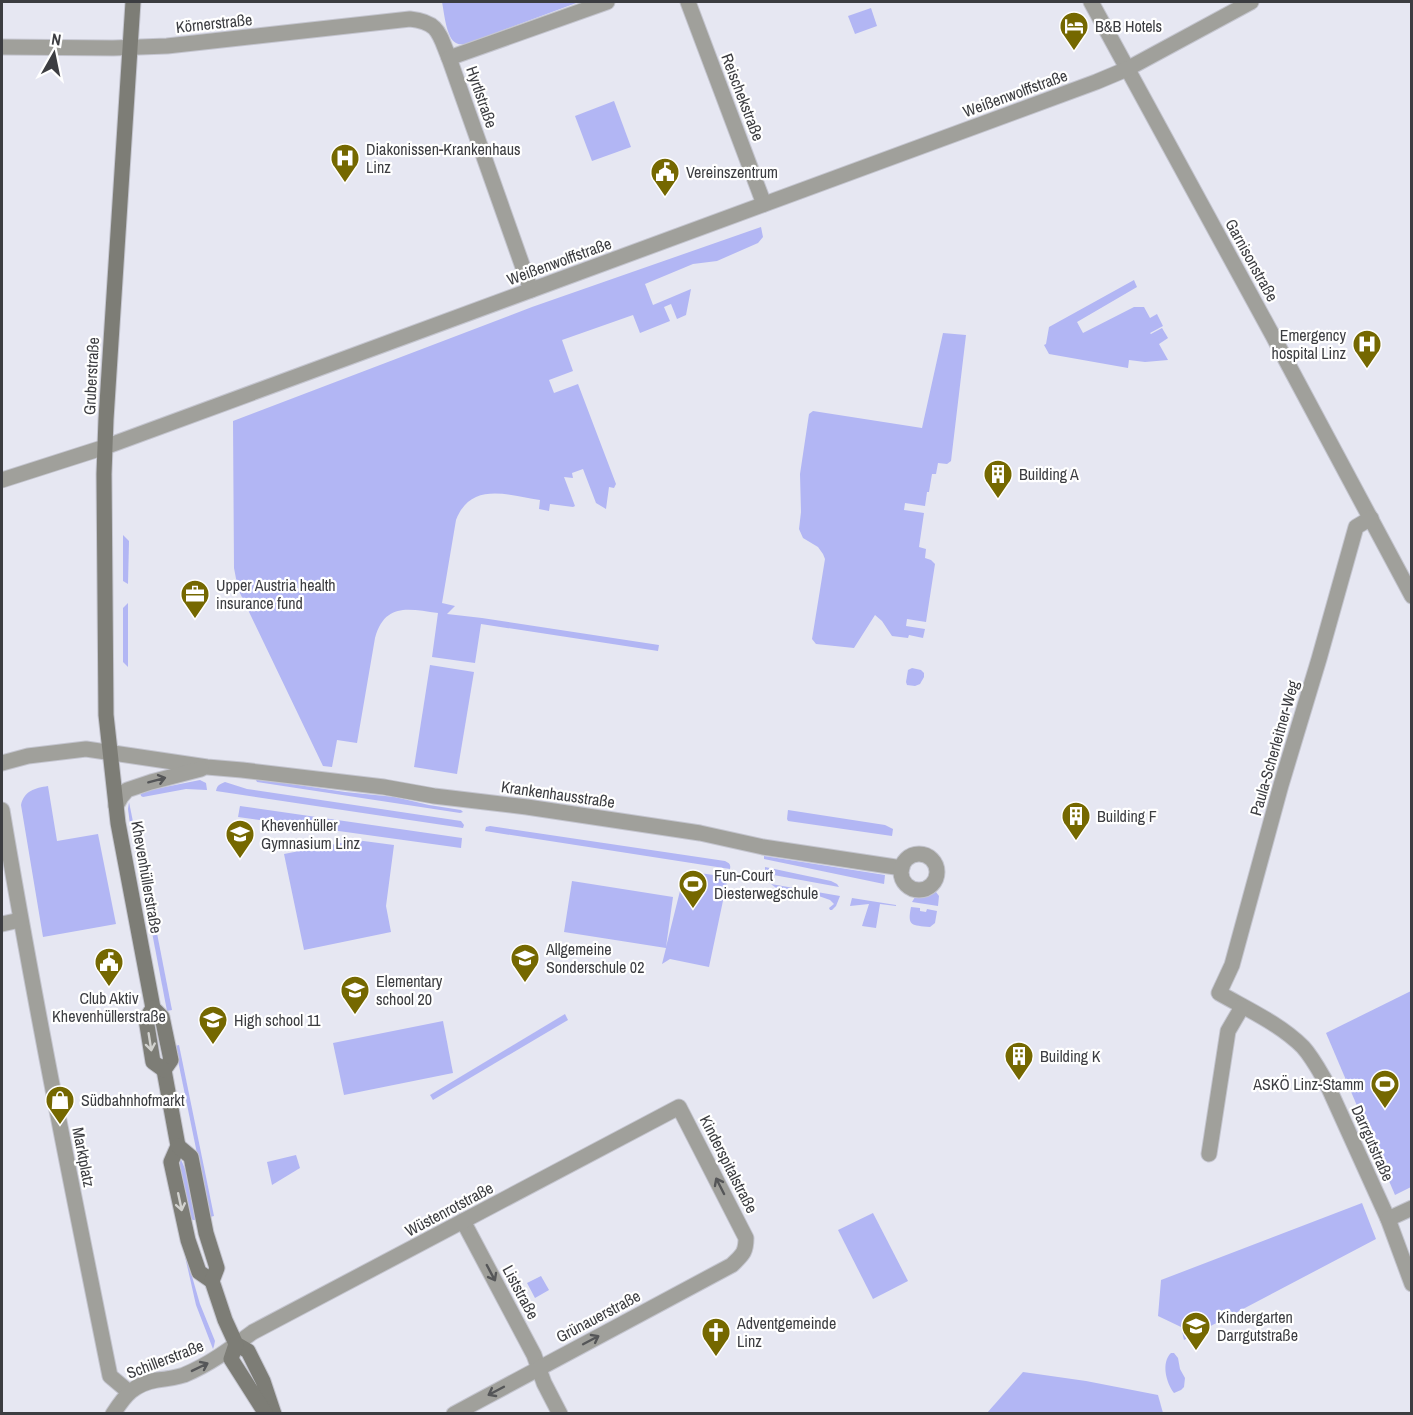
<svg xmlns="http://www.w3.org/2000/svg" width="1413" height="1415" viewBox="0 0 1413 1415" font-family="'Archivo Narrow',sans-serif">
<rect width="100%" height="100%" fill="#e6e7f2"/>
<g fill="#b2b6f4">
<path d="M 442,2 L 579,2 L 465,44 C 462,44 459,45 456,43 C 446,38 444,11 442,2 Z"/>
<path d="M 871,8 L 877,26 L 855,34 L 848,16 Z"/>
<path d="M 614,101 L 631,147 L 592,161 L 575,116 Z"/>
<path d="M 761,227 L 763,237 L 758,243 L 717,261 L 693,264 L 645,284 L 653,305 L 691,289 L 686,315 L 677,319 L 671,304 L 664,307 L 670,321 L 640,333 L 633,315 L 562,340 L 573,371 L 549,380 L 554,393 L 578,384 L 616,484 L 614,488 L 609,487 L 606,509 L 596,503 L 583,469 L 572,473 L 573,478 L 564,477 L 575,506 L 573,507 L 550,504 L 549,511 L 539,509 L 540,500 C 508,495 471,481 456,520 L 442,603 L 455,606 L 447,614 L 482,618 L 659,645 L 658,651 L 481,624 L 475,663 L 432,657 L 438,613 C 409,609 385,602 375,638 L 357,743 L 337,740 L 332,767 L 323,766 L 238,589 L 234,568 L 233,421 L 532,307 Z"/>
<path d="M 567,254 L 571,263 C 558,268 546,276 534,266 Z"/>
<path d="M 1134,280 L 1137,287 L 1077,322 L 1083,333 L 1134,307 L 1144,307 L 1150,318 L 1157,314 L 1163,326 L 1150,333 L 1151,334 L 1162,328 L 1168,338 L 1159,344 L 1168,360 L 1145,362 L 1129,360 L 1128,368 L 1049,354 L 1044,345 L 1046,344 L 1049,327 Z"/>
<path d="M 943,333 L 966,335 L 951,461 L 947,464 L 938,463 L 936,474 L 932,474 L 929,492 L 927,492 L 925,506 L 905,503 L 904,510 L 924,513 L 919,547 L 926,549 L 925,558 L 931,560 L 935,564 L 926,622 L 907,619 L 906,626 L 925,629 L 923,638 L 909,635 L 908,638 L 892,636 L 882,621 L 875,615 L 854,648 L 816,644 L 812,639 L 825,559 L 823,554 L 818,547 L 803,538 L 799,529 L 801,512 L 800,474 L 809,414 L 813,411 L 922,428 Z"/>
<path d="M 123,535 L 129,541 L 128,584 L 123,581 Z"/>
<path d="M 128,603 L 128,667 L 123,662 L 123,608 Z"/>
<path d="M 430,665 L 474,672 L 457,774 L 414,767 Z"/>
<path d="M 912,668 L 921,670 L 924,673 L 924,677 L 920,684 L 915,686 L 907,685 L 906,682 L 908,670 Z"/>
<path d="M 258,779 L 345,792 L 395,797 L 429,805 L 461,810 L 463,812 L 460,813 L 257,782 L 256,780 Z"/>
<path d="M 200,780 L 206,783 L 207,790 L 186,789 L 143,797 L 141,796 L 140,792 Z"/>
<path d="M 225,782 L 247,789 L 461,821 L 464,825 L 463,828 L 216,791 C 217,785 220,784 225,782 Z"/>
<path d="M 48,786 L 57,841 L 98,834 L 116,924 L 43,937 L 21,805 C 24,791 35,788 48,786 Z"/>
<path d="M 129,802 L 148,896 L 147,899 L 145,900 L 130,824 L 128,809 Z"/>
<path d="M 240,806 L 462,838 L 461,848 L 238,817 Z"/>
<path d="M 788,810 L 885,825 L 893,829 L 892,836 L 788,821 L 787,819 Z"/>
<path d="M 490,826 L 725,861 C 729,863 731,864 730,869 L 485,831 L 486,827 Z"/>
<path d="M 356,840 L 394,845 L 386,906 L 391,932 L 304,950 L 284,854 Z"/>
<path d="M 764,856 L 885,875 L 884,884 L 764,859 Z"/>
<path d="M 765,867 L 831,881 L 837,884 L 839,887 L 768,874 L 765,872 Z"/>
<path d="M 685,871 L 728,877 L 709,967 L 670,959 L 662,964 L 666,948 L 564,932 L 572,881 L 673,897 L 666,947 Z"/>
<path d="M 771,884 L 840,896 L 836,906 L 832,910 L 830,910 L 829,908 L 834,904 L 830,900 L 799,889 L 792,896 L 788,897 Z"/>
<path d="M 933,892 L 936,892 L 939,896 L 938,906 L 912,902 L 915,897 L 925,896 Z"/>
<path d="M 852,898 L 896,905 L 896,906 L 880,904 L 876,928 L 862,926 L 869,904 L 850,906 Z"/>
<path d="M 911,907 L 920,908 L 920,911 L 926,912 L 927,909 L 937,911 L 935,923 L 930,927 C 912,925 907,927 911,907 Z"/>
<path d="M 152,921 L 155,923 L 172,1010 L 167,1011 L 150,922 Z"/>
<path d="M 1411,991 L 1411,1187 L 1395,1195 L 1326,1033 Z"/>
<path d="M 565,1014 L 568,1020 L 433,1100 L 430,1095 Z"/>
<path d="M 443,1021 L 453,1073 L 344,1095 L 333,1043 Z"/>
<path d="M 179,1045 L 214,1216 L 210,1217 L 175,1046 Z"/>
<path d="M 179,1155 L 189,1178 L 198,1220 L 193,1220 L 190,1218 L 177,1157 Z"/>
<path d="M 296,1155 L 300,1168 L 272,1185 L 267,1162 Z"/>
<path d="M 1362,1203 L 1376,1239 L 1184,1340 L 1181,1327 L 1158,1316 L 1161,1280 Z"/>
<path d="M 873,1213 L 908,1281 L 873,1299 L 838,1230 Z"/>
<path d="M 184,1252 L 185,1252 L 200,1304 L 215,1341 L 214,1346 L 213,1349 L 196,1305 Z"/>
<path d="M 541,1276 L 549,1290 L 535,1298 L 527,1283 Z"/>
<path d="M 1171,1353 L 1174,1353 L 1178,1358 L 1180,1369 L 1185,1378 L 1184,1387 L 1181,1390 L 1174,1393 C 1166,1383 1161,1362 1171,1353 Z"/>
<path d="M 1023,1372 L 1086,1381 L 1158,1395 L 1163,1413 L 987,1413 Z"/>
</g>
<g fill="none" stroke-linecap="round" stroke-linejoin="round">
<g stroke="#c4c5cf" stroke-width="17">
<g id="minor">
<path d="M 688,2 L 764,204"/>
<path d="M 1091,2 L 1273,336 L 1412,596"/>
<path d="M 2,47 L 113,48 L 167,46 L 410,19 C 439,22 439,34 449,58 L 531,290"/>
<path d="M 449,58 L 607,2"/>
<path d="M 1371,518 L 1356,527 L 1319,659 L 1281,785 L 1232,965 L 1219,993 C 1247,1009 1280,1024 1303,1047 C 1312,1057 1319,1070 1326,1082 L 1388,1219 L 1412,1284"/>
<path d="M 2,763 L 28,756 L 86,749 L 207,767 L 242,770 L 384,787 L 434,796 L 527,807 L 700,833 L 763,847 L 902,868"/>
<path d="M 116,806 L 121,797 L 127,790 L 151,782 L 201,769"/>
<path d="M 2,810 C 34,1000 72,1188 110,1376 L 129,1392"/>
<circle cx="919" cy="872" r="18"/>
<path d="M 2,924 L 20,920"/>
<path d="M 1209,1154 L 1228,1031 L 1242,1007"/>
<path d="M 1388,1219 L 1412,1208"/>
<path d="M 463,1221 L 534,1355 L 544,1383 L 560,1414"/>
<path d="M 113,1414 C 125,1395 134,1384 157,1380 C 166,1379 175,1378 184,1375 C 210,1364 230,1349 253,1332 L 679,1107 L 746,1238 C 746,1253 742,1255 732,1265 L 454,1414"/>
</g>
</g>
<g stroke="#c4c5cf" stroke-width="17">
<path id="tertiary" d="M 2,480 L 105,447 L 1096,82 L 1127,69 L 1251,2"/>
</g>
<g stroke="#c4c5cf" stroke-width="17">
<g id="secondary">
<path d="M 133,2 L 106,419 L 104,474 L 106,715 L 118,823 L 153,1008 L 162,1017 L 171,1060 L 164,1070 L 178,1146 L 171,1162 L 188,1240 L 199,1272 L 212,1281"/>
<path d="M 153,1008 L 146,1019 L 153,1062 L 164,1070"/>
<path d="M 178,1146 L 191,1157 L 206,1233 L 217,1268 L 212,1281 L 225,1320 L 236,1344 L 248,1351 L 263,1381 L 274,1414"/>
<path d="M 236,1344 L 231,1359 L 266,1414"/>
</g>
</g>
<use href="#minor" stroke="#a0a09b" stroke-width="15"/>
<use href="#tertiary" stroke="#a0a09b" stroke-width="15"/>
<use href="#secondary" stroke="#7d7d76" stroke-width="15"/>
</g>
<defs><path id="oneway-shaft" d="M-6 0H5M1.5-3L5.5 0L1.5 3" fill="none" stroke-width="1.6" stroke-linecap="round" stroke-linejoin="round" transform="scale(1.5)"/></defs>
<g stroke="#555658">
<use href="#oneway-shaft" transform="translate(157 780) rotate(-15)"/>
<use href="#oneway-shaft" transform="translate(720 1186) rotate(-117)"/>
<use href="#oneway-shaft" transform="translate(491 1273) rotate(62)"/>
<use href="#oneway-shaft" transform="translate(591 1340) rotate(-28)"/>
<use href="#oneway-shaft" transform="translate(200 1367) rotate(-26)"/>
<use href="#oneway-shaft" transform="translate(496 1391) rotate(152)"/>
</g>
<g stroke="#d2d2cf">
<use href="#oneway-shaft" transform="translate(150 1042) rotate(81)"/>
<use href="#oneway-shaft" transform="translate(180 1202) rotate(78)"/>
</g>
<defs>
<g id="hotel-pin" transform="scale(1.5)"><path d="M0 17L-7.5 6A9.5 9.5 0 1 1 7.5 6Z" fill="#756800" stroke="#fff"/><path d="M-6-4.5h1.5V1H6V5H4.5V3h-9V5H-6ZM-4 0a1.8 1.8 0 1 1 3.6 0ZM.5 0V-2.5h3Q6-2.5 6 0Z" fill="#fff"/></g>
<g id="hospital-pin" transform="scale(1.5)"><path d="M0 17L-7.5 6A9.5 9.5 0 1 1 7.5 6Z" fill="#756800" stroke="#fff"/><path d="M-5-5h3v3.5h4V-5h3V5h-3V1.5h-4V5h-3Z" fill="#fff"/></g>
<g id="civic-pin" transform="scale(1.5)"><path d="M0 17L-7.5 6A9.5 9.5 0 1 1 7.5 6Z" fill="#756800" stroke="#fff"/><path d="M-.6-6.5H3V-4.5H.6V-3L4-1V1h2V6H-6V1h2V-1L-.6-3ZM-1.2 2.5V6h2.4V2.5Z" fill="#fff"/></g>
<g id="building-pin" transform="scale(1.5)"><path d="M0 17L-7.5 6A9.5 9.5 0 1 1 7.5 6Z" fill="#756800" stroke="#fff"/><path d="M-4-6H4V6H1V3H-1V6H-4ZM-2.5-4.3h1.7v1.8h-1.7ZM.8-4.3h1.7v1.8H.8ZM-2.5-1h1.7V.8h-1.7ZM.8-1h1.7V.8H.8Z" fill="#fff"/></g>
<g id="office-pin" transform="scale(1.5)"><path d="M0 17L-7.5 6A9.5 9.5 0 1 1 7.5 6Z" fill="#756800" stroke="#fff"/><path d="M-6-3h4V-5.5h4V-3h4V5H-6ZM-1-4.5V-3h2v-1.5ZM-6 0V1H6V0Z" fill="#fff"/></g>
<g id="school-pin" transform="scale(1.5)"><path d="M0 17L-7.5 6A9.5 9.5 0 1 1 7.5 6Z" fill="#756800" stroke="#fff"/><path d="M0-5L7-2L0 1L-7-2ZM-4 1L0 2.5L4 1V4Q0 6-4 4Z" fill="#fff"/></g>
<g id="stadium-pin" transform="scale(1.5)"><path d="M0 17L-7.5 6A9.5 9.5 0 1 1 7.5 6Z" fill="#756800" stroke="#fff"/><path d="M0-5a6.5 5 0 1 0 0 10a6.5 5 0 1 0 0-10ZM-3.5-1.8h7v3.6h-7Z" fill="#fff"/></g>
<g id="shop-pin" transform="scale(1.5)"><path d="M0 17L-7.5 6A9.5 9.5 0 1 1 7.5 6Z" fill="#756800" stroke="#fff"/><path d="M-5-2.5h2.3a2.7 3.5 0 0 1 5.4 0H5L5.5 6h-11ZM-1.5-2.5h3a1.5 2.3 0 0 0-3 0Z" fill="#fff"/></g>
<g id="church-pin" transform="scale(1.5)"><path d="M0 17L-7.5 6A9.5 9.5 0 1 1 7.5 6Z" fill="#756800" stroke="#fff"/><path d="M-1.2-6h2.4v3.5h3.3v2.4h-3.3V6h-2.4V-.1h-3.3v-2.4h3.3Z" fill="#fff"/></g>
</defs>
<g fill-rule="evenodd">
<use href="#hotel-pin" x="1074" y="26"/>
<use href="#hospital-pin" x="345" y="158"/>
<use href="#civic-pin" x="665" y="172"/>
<use href="#hospital-pin" x="1367" y="344"/>
<use href="#building-pin" x="998" y="474"/>
<use href="#office-pin" x="195" y="594"/>
<use href="#building-pin" x="1076" y="816"/>
<use href="#school-pin" x="240" y="834"/>
<use href="#stadium-pin" x="693" y="884"/>
<use href="#school-pin" x="525" y="958"/>
<use href="#civic-pin" x="109" y="962"/>
<use href="#school-pin" x="355" y="990"/>
<use href="#school-pin" x="213" y="1020"/>
<use href="#building-pin" x="1019" y="1056"/>
<use href="#stadium-pin" x="1385" y="1084"/>
<use href="#shop-pin" x="60" y="1100"/>
<use href="#school-pin" x="1196" y="1326"/>
<use href="#church-pin" x="716" y="1332"/>
</g>
<g text-anchor="middle" dominant-baseline="central" stroke-width="4.5" stroke-linejoin="round" paint-order="stroke">
<g font-size="16" fill="#3c3d41" stroke="#fff">
<text transform="translate(214 23) rotate(-6)">Körnerstraße</text>
<text transform="translate(1015 93) rotate(-20)">Weißenwolffstraße</text>
<text transform="translate(482 97) rotate(71)">Hyrtlstraße</text>
<text transform="translate(743 97) rotate(69)">Reischekstraße</text>
<text transform="translate(1252 260) rotate(61)">Garnisonstraße</text>
<text transform="translate(559 261) rotate(-20)">Weißenwolffstraße</text>
<text transform="translate(91 376) rotate(-87)">Gruberstraße</text>
<text transform="translate(1274 748) rotate(-74)">Paula-Scherleitner-Weg</text>
<text transform="translate(558 794) rotate(8)">Krankenhausstraße</text>
<text transform="translate(147 877) rotate(80)">Khevenhüllerstraße</text>
<text transform="translate(1373 1143) rotate(66)">Darrgutstraße</text>
<text transform="translate(84 1157) rotate(79)">Marktplatz</text>
<text transform="translate(729 1164) rotate(63)">Kinderspitalstraße</text>
<text transform="translate(449 1209) rotate(-28)">Wüstenrotstraße</text>
<text transform="translate(521 1292) rotate(62)">Liststraße</text>
<text transform="translate(598 1316) rotate(-28)">Grünauerstraße</text>
<text transform="translate(165 1359) rotate(-21)">Schillerstraße</text>
</g>
<g font-size="16" fill="#3c3d41" stroke="#fff" text-anchor="start">
<text x="1095" y="26">B&amp;B Hotels</text>
<text x="366" y="149">Diakonissen-Krankenhaus<tspan x="366" dy="18">Linz</tspan></text>
<text x="686" y="172">Vereinszentrum</text>
<text x="1346" y="335" text-anchor="end">Emergency<tspan x="1346" dy="18">hospital Linz</tspan></text>
<text x="1019" y="474">Building A</text>
<text x="216" y="585">Upper Austria health<tspan x="216" dy="18">insurance fund</tspan></text>
<text x="1097" y="816">Building F</text>
<text x="261" y="825">Khevenhüller<tspan x="261" dy="18">Gymnasium Linz</tspan></text>
<text x="714" y="875">Fun-Court<tspan x="714" dy="18">Diesterwegschule</tspan></text>
<text x="546" y="949">Allgemeine<tspan x="546" dy="18">Sonderschule 02</tspan></text>
<text x="376" y="981">Elementary<tspan x="376" dy="18">school 20</tspan></text>
<text x="109" y="998" text-anchor="middle">Club Aktiv<tspan x="109" dy="18">Khevenhüllerstraße</tspan></text>
<text x="234" y="1020">High school 11</text>
<text x="1040" y="1056">Building K</text>
<text x="1364" y="1084" text-anchor="end">ASKÖ Linz-Stamm</text>
<text x="81" y="1100">Südbahnhofmarkt</text>
<text x="1217" y="1317">Kindergarten<tspan x="1217" dy="18">Darrgutstraße</tspan></text>
<text x="737" y="1323">Adventgemeinde<tspan x="737" dy="18">Linz</tspan></text>
</g>
</g>
<rect width="1413" height="1415" fill="none" stroke="#3c3d41" stroke-width="6"/>
<g transform="translate(54 54) rotate(9)" stroke="#ffffff" stroke-width="4.5" paint-order="stroke">
<path d="M0-4.5L10 22L0 15L-10 22Z" fill="#3c3d41"/>
<text y="-9" font-size="16" font-weight="bold" text-anchor="middle" fill="#3c3d41">N</text>
</g>
</svg>
